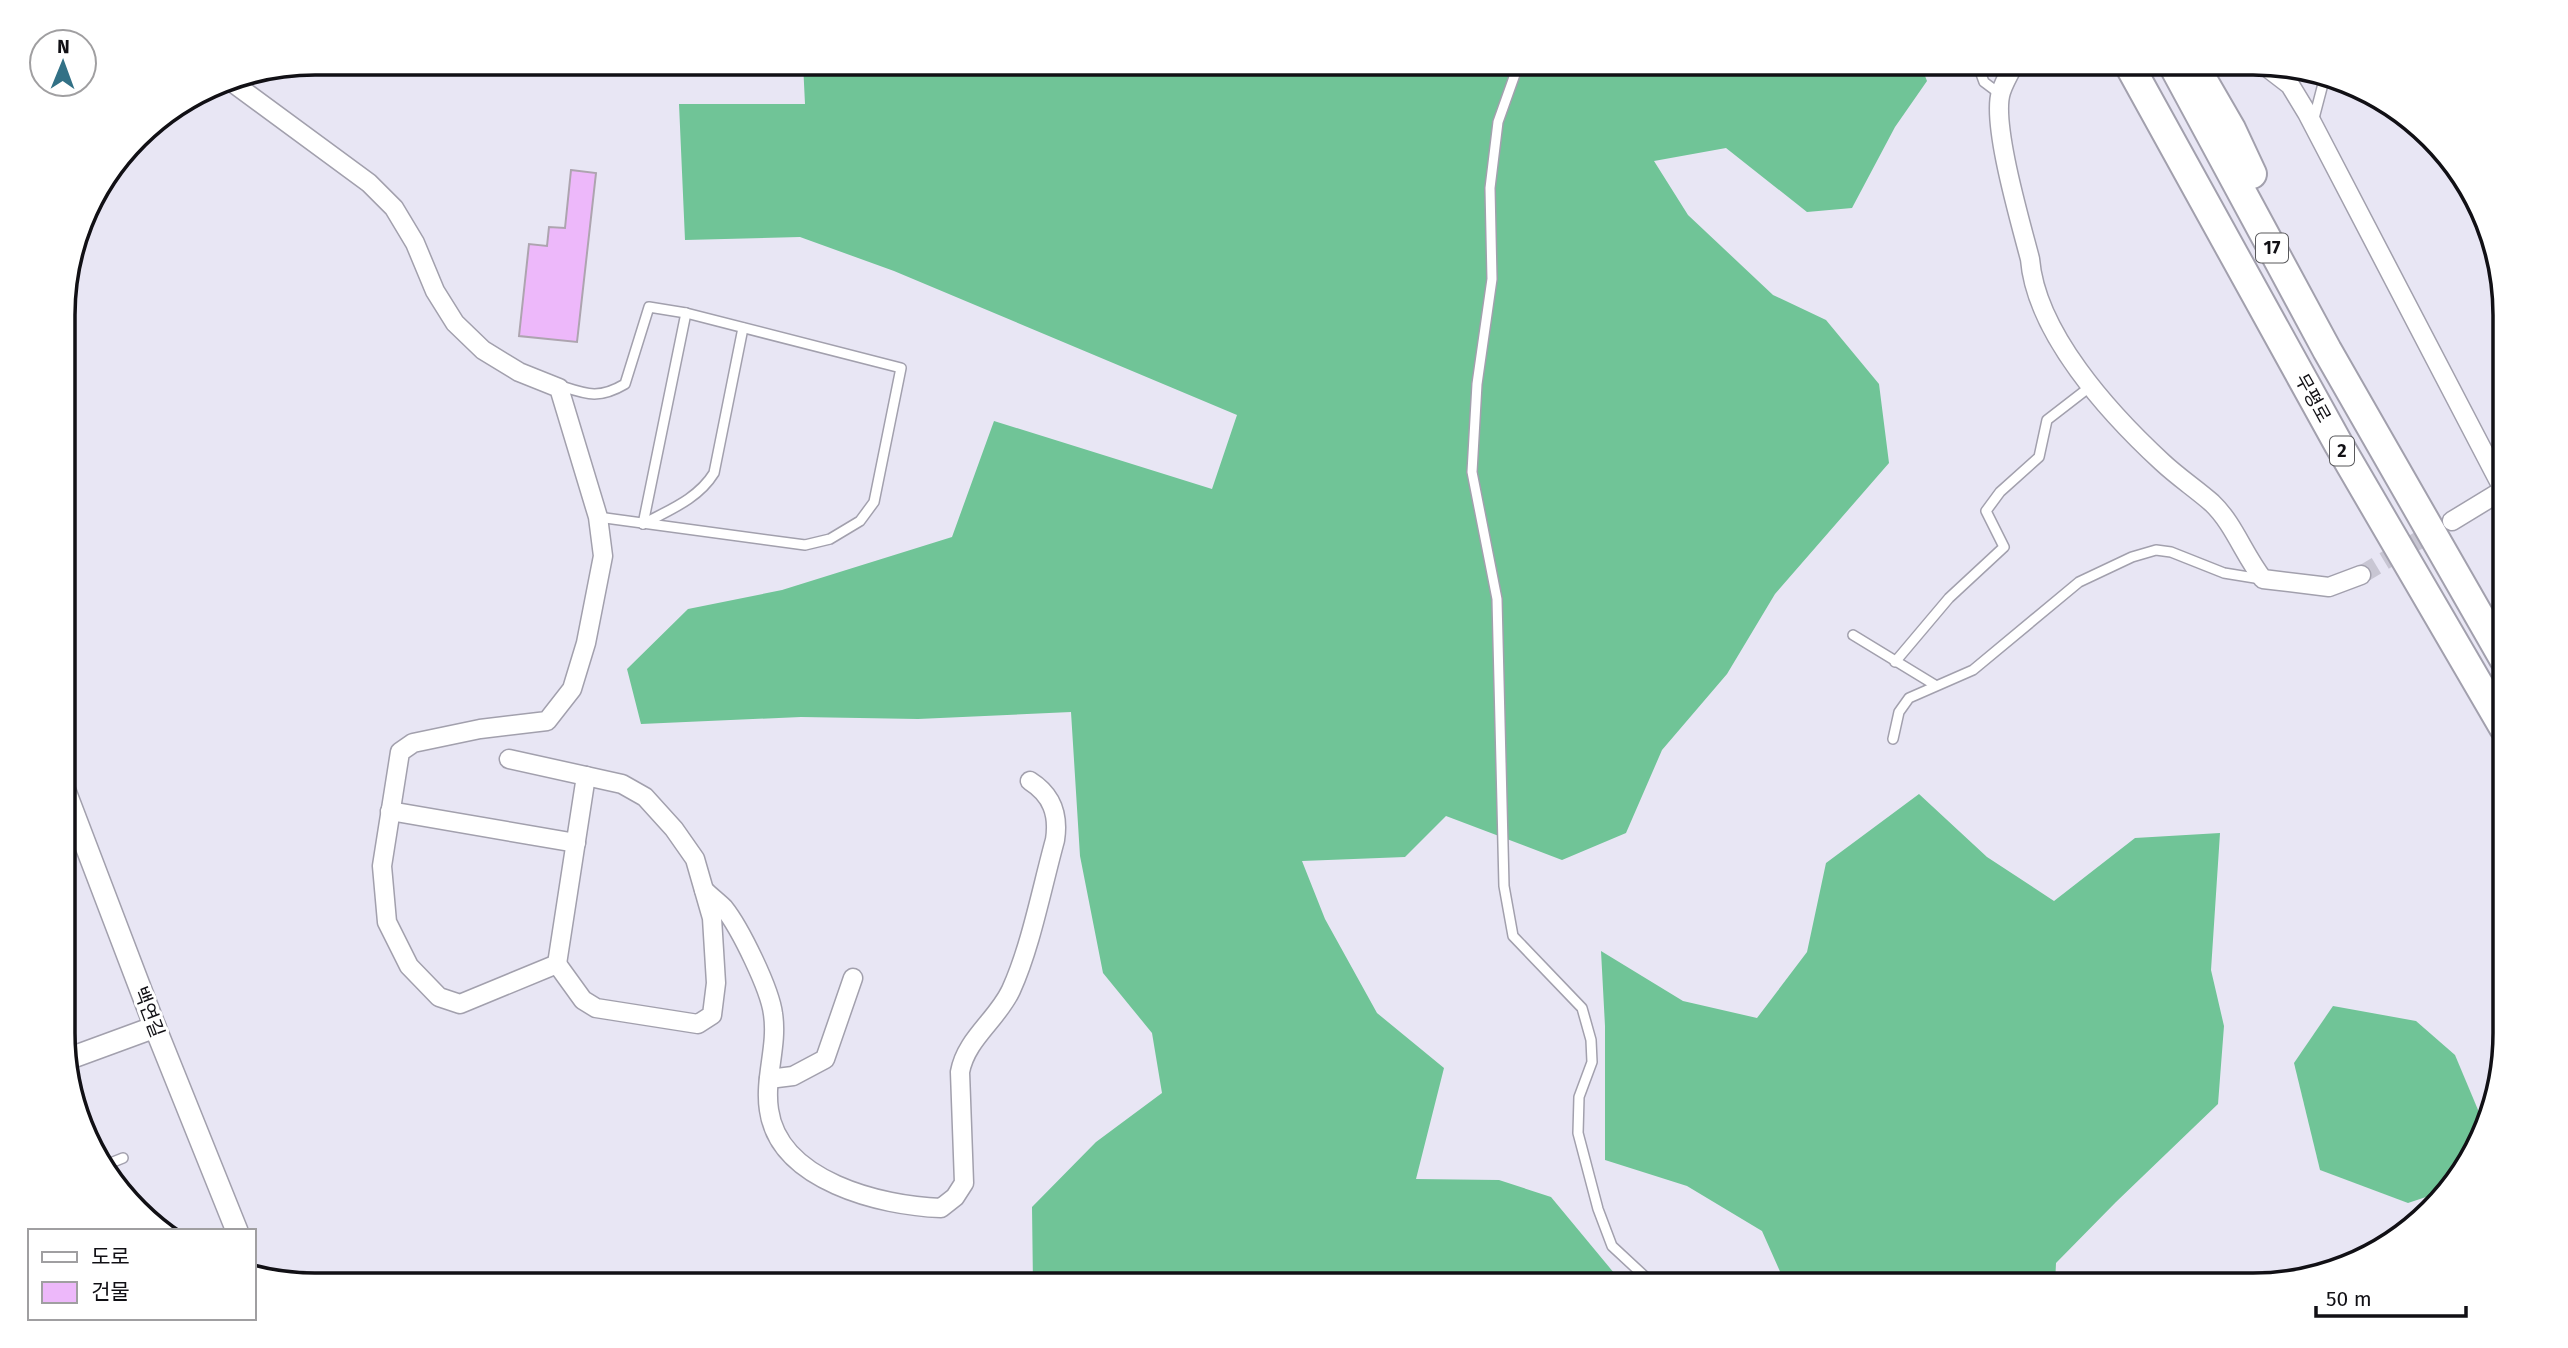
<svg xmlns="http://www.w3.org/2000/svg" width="2568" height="1348" viewBox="0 0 2568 1348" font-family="'Fira Sans','Noto Sans KR',sans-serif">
<rect width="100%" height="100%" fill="#e8e6f4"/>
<g fill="#70c497">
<path d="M 803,63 L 1920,63 L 1927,81 L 1895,127 L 1852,208 L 1807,212 L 1726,148 L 1654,161 L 1688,215 L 1773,295 L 1826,320 L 1879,384 L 1889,463 L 1775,594 L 1727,674 L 1662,750 L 1626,833 L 1562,860 L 1446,816 L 1405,857 L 1302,861 L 1325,919 L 1377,1013 L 1444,1068 L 1416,1179 L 1499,1180 L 1551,1197 L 1624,1285 L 1033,1285 L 1032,1207 L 1096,1142 L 1162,1093 L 1152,1033 L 1103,973 L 1080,856 L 1071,712 L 918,719 L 801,717 L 641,724 L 627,669 L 688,609 L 782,590 L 952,537 L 994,421 L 1212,489 L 1237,415 L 894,271 L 800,237 L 685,240 L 679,104 L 805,104 Z"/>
<path d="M 1919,794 L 1987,857 L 2054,901 L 2135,838 L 2220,833 L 2211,970 L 2224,1026 L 2218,1104 L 2116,1202 L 2056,1263 L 2055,1285 L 1786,1285 L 1762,1231 L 1687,1186 L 1605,1160 L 1605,1026 L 1601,951 L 1683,1001 L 1757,1018 L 1807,952 L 1826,863 Z"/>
<path d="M 2333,1006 L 2416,1021 L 2455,1055 L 2481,1117 L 2471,1154 L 2435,1194 L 2408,1203 L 2320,1170 L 2294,1063 Z"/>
</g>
<path fill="#edb8fa" stroke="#ada4af" stroke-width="2" d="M 571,170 L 596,173 L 577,342 L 519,336 L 529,244 L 547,246 L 549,227 L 565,228 Z"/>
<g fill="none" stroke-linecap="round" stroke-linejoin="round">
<path stroke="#c8c6d3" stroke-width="18" stroke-dasharray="18 9" stroke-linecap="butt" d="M 2361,575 L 2439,528"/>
<g stroke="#a2a0ad" stroke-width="12">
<g id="service">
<path d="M 1519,63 L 1498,122 L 1490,188 L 1492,279 L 1477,384 L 1472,472 L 1497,599 L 1504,886 L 1513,936 L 1582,1008 L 1591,1040 L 1592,1062 L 1579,1097 L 1578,1133 L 1598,1209 L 1612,1246 L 1654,1285"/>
<path d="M 1977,63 L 1984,82 L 2000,94"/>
<path d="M 2313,122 L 2324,80"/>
<path d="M 558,385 C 586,394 598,400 625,384 L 649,307 L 686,313 L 901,368 L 874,502 L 860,521 L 830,539 L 805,545 L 598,517"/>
<path d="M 643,524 C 669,510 698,499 714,473 L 743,328"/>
<path d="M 643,524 L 686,313"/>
<path d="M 1853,635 L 1935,685"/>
<path d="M 1895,662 L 1949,598 L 2004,547 L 1986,511 L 2000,492 L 2039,457 L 2047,420 L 2091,386"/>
<path d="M 1893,739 L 1899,712 L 1909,698 L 1973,670 L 2079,582 L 2132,557 L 2156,550 L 2171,552 L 2224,573 L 2261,579"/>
<path d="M 103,1166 L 123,1158"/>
</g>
</g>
<g stroke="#a2a0ad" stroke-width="21">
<g id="minor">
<path d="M 2015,63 C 2010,72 2004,82 2001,92 C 1991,123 2021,224 2030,259 C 2036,333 2109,413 2162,462 C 2178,477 2196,489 2212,503 C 2234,524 2244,555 2263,579 L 2329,587 L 2361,575"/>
<path d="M 2264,65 L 2290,85 L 2307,113 L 2503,489"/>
<path d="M 229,80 L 369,183 L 394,208 L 415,243 L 435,291 L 455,323 L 483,350 L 519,372 L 559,388 L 598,517 L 603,556 L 586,643 L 572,689 L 547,721 L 480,729 L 413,743 L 400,752 L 382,866 L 387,922 L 409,966 L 439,997 L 460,1004 L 557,964 L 583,1000 L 596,1008 L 698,1024 L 712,1015 L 716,983 L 712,918 L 695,859 L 674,829 L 645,797 L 622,784 L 509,759"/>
<path d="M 2452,521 L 2503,490"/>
<path d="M 390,811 L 576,843"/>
<path d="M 704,890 C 710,896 718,902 724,908 C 740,928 770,989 773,1014 C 778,1046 764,1078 769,1110 C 779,1181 881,1206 941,1208 L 955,1197 L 964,1183 L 960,1072 C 966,1039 997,1020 1011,990 C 1031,946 1042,887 1055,840 C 1059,814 1052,795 1030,781"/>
<path d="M 557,964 L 586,776"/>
<path d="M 769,1079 L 793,1076 L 825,1059 L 853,978"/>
</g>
</g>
<g stroke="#a2a0ad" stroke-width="24">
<g id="tertiary">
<path d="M 65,791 L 155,1027 L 237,1231"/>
<path d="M 65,1060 L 155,1027"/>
</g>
</g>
<g stroke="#a2a0ad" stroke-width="32">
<g id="trunk">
<path d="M 2128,63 L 2339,445 L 2504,728"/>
<path d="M 2172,63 L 2327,350 L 2504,659"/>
<path d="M 2194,65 L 2231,129 L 2252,174"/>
</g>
</g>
<use href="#service" stroke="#fff" stroke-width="9"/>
<use href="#minor" stroke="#fff" stroke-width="18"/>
<use href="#tertiary" stroke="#fff" stroke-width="21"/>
<use href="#trunk" stroke="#fff" stroke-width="28"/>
</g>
<g text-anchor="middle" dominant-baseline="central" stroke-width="6" stroke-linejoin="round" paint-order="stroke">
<g fill="#fff" stroke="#58585b" stroke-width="2">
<rect x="2256" y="233.5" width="32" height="29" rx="5"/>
<rect x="2330" y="436.5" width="24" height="29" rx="5"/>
</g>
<g font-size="18" font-weight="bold" fill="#111015">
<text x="2272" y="248">17</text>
<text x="2342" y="451">2</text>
</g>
<g font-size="19" fill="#111015" stroke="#fff">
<text transform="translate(2313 398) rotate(61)">무평로</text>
<text transform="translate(149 1012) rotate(69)">백연길</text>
</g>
</g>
<path d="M0 0H2568V1348H0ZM315 75H2253A240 240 0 0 1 2493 315V1033A240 240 0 0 1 2253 1273H315A240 240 0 0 1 75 1033V315A240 240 0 0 1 315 75Z" fill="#fff" fill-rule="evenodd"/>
<path fill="none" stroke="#111015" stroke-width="3.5" d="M315 75H2253A240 240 0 0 1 2493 315V1033A240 240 0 0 1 2253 1273H315A240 240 0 0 1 75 1033V315A240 240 0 0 1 315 75Z"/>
<rect x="28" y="1229" width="228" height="91" fill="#ffffff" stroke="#a09fa1" stroke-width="2"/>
<rect x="42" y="1252" width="35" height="10" fill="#ffffff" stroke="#a09fa1" stroke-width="2"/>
<text x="91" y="1264" font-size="21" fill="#111015">도로</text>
<rect x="42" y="1282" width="35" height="21" fill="#edb8fa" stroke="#a09fa1" stroke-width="2"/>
<text x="91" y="1299" font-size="21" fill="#111015">건물</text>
<g transform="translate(63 63) rotate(1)"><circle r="33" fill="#ffffff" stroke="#a09fa1" stroke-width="2"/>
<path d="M0-5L12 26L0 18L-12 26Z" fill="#327186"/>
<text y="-10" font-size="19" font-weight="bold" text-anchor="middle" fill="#111015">N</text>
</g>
<path d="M2316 1306v10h150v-10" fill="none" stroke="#111015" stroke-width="3.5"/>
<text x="2326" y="1306" font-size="21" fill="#111015" stroke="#ffffff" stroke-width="5" paint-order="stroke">50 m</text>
</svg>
